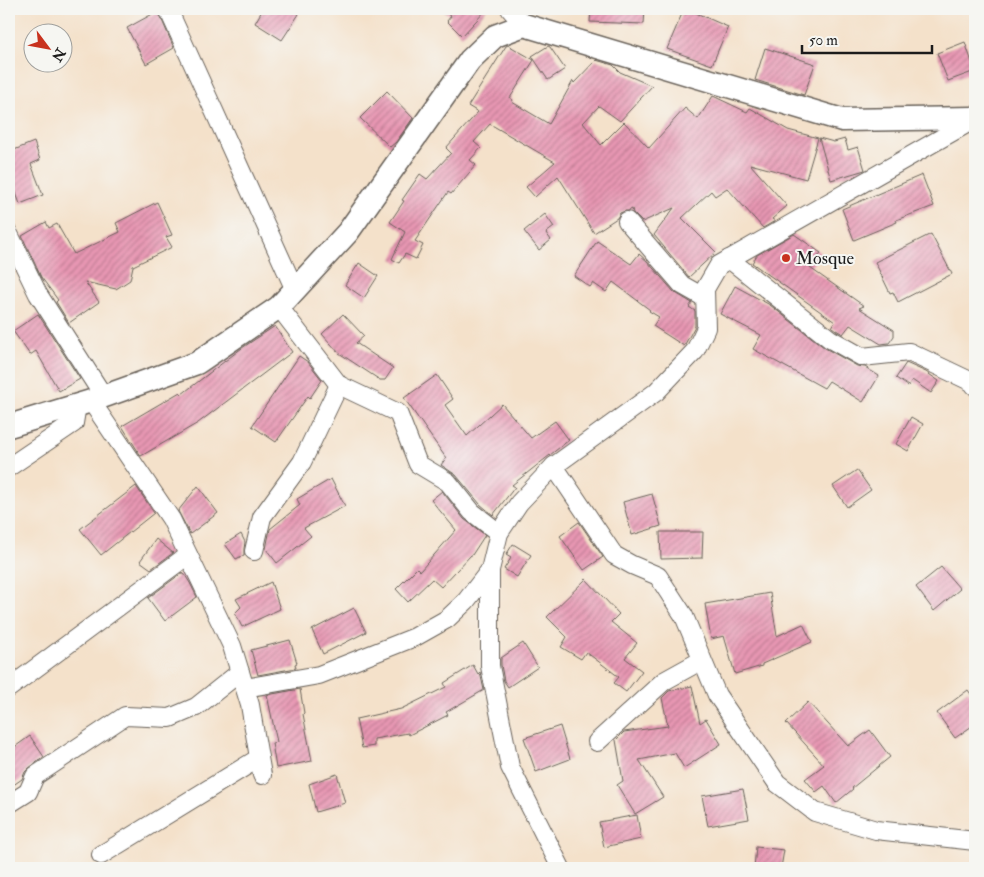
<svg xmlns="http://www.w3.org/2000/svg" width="984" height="877" viewBox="0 0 984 877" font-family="'IM FELL Double Pica',serif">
<defs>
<pattern id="building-hatch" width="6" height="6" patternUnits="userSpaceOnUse" patternTransform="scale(1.25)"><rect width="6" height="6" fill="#e897b3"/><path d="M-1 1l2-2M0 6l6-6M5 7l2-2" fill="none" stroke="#bb7a91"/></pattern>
</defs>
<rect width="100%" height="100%" fill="#f6f6f2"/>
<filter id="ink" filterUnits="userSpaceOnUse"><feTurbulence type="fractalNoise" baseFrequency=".02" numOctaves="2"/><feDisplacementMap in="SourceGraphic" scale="10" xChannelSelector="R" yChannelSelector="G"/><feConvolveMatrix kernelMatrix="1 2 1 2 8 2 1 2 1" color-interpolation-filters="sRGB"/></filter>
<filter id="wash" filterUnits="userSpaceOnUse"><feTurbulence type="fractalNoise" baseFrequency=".0096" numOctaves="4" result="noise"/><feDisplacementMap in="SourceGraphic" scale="20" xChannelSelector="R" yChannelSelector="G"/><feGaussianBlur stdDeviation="1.12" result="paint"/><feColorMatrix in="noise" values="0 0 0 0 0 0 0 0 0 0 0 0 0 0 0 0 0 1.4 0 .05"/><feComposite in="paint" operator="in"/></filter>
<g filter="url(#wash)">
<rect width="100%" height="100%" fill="#f4e1ca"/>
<g id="blocks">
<g fill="url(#building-hatch)">
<path d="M 263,9 L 291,9 L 299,14 L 282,40 L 255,23 Z"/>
<path d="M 441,9 L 487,9 L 462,36 L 447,21 L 451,16 Z"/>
<path d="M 591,9 L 645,9 L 644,24 L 590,22 Z"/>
<path d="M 684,9 L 687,9 L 728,27 L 712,65 L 667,49 Z"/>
<path d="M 158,11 L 174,48 L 146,64 L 127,28 Z"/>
<path d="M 965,42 L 975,71 L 948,81 L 937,53 Z"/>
<path d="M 508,45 L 534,60 L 510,98 L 513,100 L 512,102 L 549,124 L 573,81 L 574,83 L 596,60 L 613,65 L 620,72 L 652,86 L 620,121 L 599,106 L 583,123 L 601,145 L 624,122 L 649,148 L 685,108 L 698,119 L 713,96 L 747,112 L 750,108 L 788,130 L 818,138 L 806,179 L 750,164 L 787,206 L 772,219 L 775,221 L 763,228 L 727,188 L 715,196 L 711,191 L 682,218 L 716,252 L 689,277 L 654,235 L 674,208 L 642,222 L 633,213 L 632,209 L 628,211 L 625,211 L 620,213 L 617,218 L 594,233 L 558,176 L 535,197 L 526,187 L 555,162 L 490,124 L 474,142 L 481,148 L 470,160 L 476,165 L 451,194 L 448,192 L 415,241 L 423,245 L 416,259 L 405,254 L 399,263 L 392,259 L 405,232 L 390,222 L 404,201 L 402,200 L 420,174 L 427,179 L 451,153 L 446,148 L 478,112 L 468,106 L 506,46 Z"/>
<path d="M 548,46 L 550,47 L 565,69 L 548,80 L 532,56 Z"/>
<path d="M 765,48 L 815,64 L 804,95 L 755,80 Z"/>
<path d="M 387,91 L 413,118 L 396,142 L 390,147 L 360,118 Z"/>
<path d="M 819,138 L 834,142 L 845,139 L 848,150 L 858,147 L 865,170 L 831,180 Z"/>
<path d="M 34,142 L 40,160 L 31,164 L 43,195 L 20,204 L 9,174 L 9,152 Z"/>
<path d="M 922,175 L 934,206 L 896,220 L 897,222 L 854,240 L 842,209 Z"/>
<path d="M 157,202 L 172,235 L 166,237 L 172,247 L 133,266 L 130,280 L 116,289 L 85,282 L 99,302 L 69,323 L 56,302 L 58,300 L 41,277 L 22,236 L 46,222 L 49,228 L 57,224 L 74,254 L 120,232 L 116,223 Z"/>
<path d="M 545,214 L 554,227 L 546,233 L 551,240 L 539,250 L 524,231 Z"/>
<path d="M 794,234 L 821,253 L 810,268 L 864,306 L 859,308 L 894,330 L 894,336 L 889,343 L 881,344 L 850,325 L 843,334 L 836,330 L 832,327 L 835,322 L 752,263 L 757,255 Z"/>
<path d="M 931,234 L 952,274 L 898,302 L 893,292 L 890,293 L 875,262 Z"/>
<path d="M 597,241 L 631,264 L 639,254 L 647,261 L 674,292 L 692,303 L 689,307 L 695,311 L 695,326 L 684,346 L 653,326 L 659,317 L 649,311 L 650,310 L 613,282 L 606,292 L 593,283 L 590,287 L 574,276 Z"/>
<path d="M 359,263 L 378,276 L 364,298 L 345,285 Z"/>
<path d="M 735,286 L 770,305 L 825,348 L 857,366 L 865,367 L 879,376 L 863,402 L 829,381 L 824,388 L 753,349 L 761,335 L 720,314 Z"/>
<path d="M 38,314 L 80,379 L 59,391 L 36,351 L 30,355 L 13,331 Z"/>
<path d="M 343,314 L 364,336 L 356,343 L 393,368 L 385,380 L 380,380 L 339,353 L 322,334 Z"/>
<path d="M 275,326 L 292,352 L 198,423 L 141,456 L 122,426 L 180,392 L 182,394 L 242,348 Z"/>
<path d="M 299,356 L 308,362 L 322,380 L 310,398 L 308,396 L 276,442 L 252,426 Z"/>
<path d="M 906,363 L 926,372 L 939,381 L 931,393 L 912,380 L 908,386 L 896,378 Z"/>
<path d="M 437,375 L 453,399 L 445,405 L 467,436 L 502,404 L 531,438 L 555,421 L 569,440 L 512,485 L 515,487 L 493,515 L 480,504 L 456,475 L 441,465 L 446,458 L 404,398 Z"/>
<path d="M 911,417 L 923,424 L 908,451 L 896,444 Z"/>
<path d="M 857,470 L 871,490 L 847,507 L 833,486 Z"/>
<path d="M 331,479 L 345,506 L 304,528 L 311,536 L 277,563 L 266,549 L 270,529 L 300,505 L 297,499 Z"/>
<path d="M 136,486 L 154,513 L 101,555 L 80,529 Z"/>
<path d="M 198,486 L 218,513 L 190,534 L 178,511 Z"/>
<path d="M 442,491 L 464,519 L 485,535 L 472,555 L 471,555 L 441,587 L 432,579 L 408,602 L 396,589 L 417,568 L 420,571 L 456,530 L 431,500 Z"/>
<path d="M 652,494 L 661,526 L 632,535 L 623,502 Z"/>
<path d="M 579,522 L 603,557 L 584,570 L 560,536 Z"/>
<path d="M 660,532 L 703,532 L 702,558 L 661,559 Z"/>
<path d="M 241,534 L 245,542 L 244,549 L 244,555 L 236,559 L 225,544 Z"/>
<path d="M 156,539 L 173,553 L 151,569 L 140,561 Z"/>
<path d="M 513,544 L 531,555 L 517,577 L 504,569 L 511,558 L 506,555 Z"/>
<path d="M 941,567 L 960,589 L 934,611 L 916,587 Z"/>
<path d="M 183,572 L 190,583 L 197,597 L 165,621 L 148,598 Z"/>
<path d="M 586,579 L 619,614 L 611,622 L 637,643 L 625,658 L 642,671 L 626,692 L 614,683 L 619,677 L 586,652 L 581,659 L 561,647 L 567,637 L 547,617 Z"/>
<path d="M 271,582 L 280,609 L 242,627 L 235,613 L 241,607 L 236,599 Z"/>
<path d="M 770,593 L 777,636 L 803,624 L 812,642 L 762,664 L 762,666 L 735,674 L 724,636 L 711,639 L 705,604 Z"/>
<path d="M 354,608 L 366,632 L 323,654 L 312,630 Z"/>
<path d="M 290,640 L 297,663 L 295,664 L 296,668 L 258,675 L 251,650 Z"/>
<path d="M 523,643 L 538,667 L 508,687 L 504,681 L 501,665 L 501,658 Z"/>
<path d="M 473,665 L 478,674 L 480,672 L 484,690 L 446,712 L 448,715 L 409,735 L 408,733 L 374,739 L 374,746 L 362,748 L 356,719 L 401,709 L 446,687 L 444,683 Z"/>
<path d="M 692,686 L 700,723 L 706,719 L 721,744 L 684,768 L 675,753 L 639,760 L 663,797 L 635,814 L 617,785 L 623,781 L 616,740 L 624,732 L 668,726 L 662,698 L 669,691 Z"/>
<path d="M 300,689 L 304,713 L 303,714 L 312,761 L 276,768 L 272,743 L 277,742 L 267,695 Z"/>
<path d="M 968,690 L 975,700 L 975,724 L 955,738 L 937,713 Z"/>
<path d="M 808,702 L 848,746 L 870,730 L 890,757 L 852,788 L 853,789 L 836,803 L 824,786 L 816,792 L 805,779 L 824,765 L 786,723 Z"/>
<path d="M 560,726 L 570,759 L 536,772 L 524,738 Z"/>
<path d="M 30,736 L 44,757 L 29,768 L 25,772 L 22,779 L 9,788 L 9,751 Z"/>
<path d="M 337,774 L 345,803 L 316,812 L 309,784 Z"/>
<path d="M 743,789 L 749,819 L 708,826 L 702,796 Z"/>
<path d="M 637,815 L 641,839 L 604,847 L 599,822 Z"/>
<path d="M 756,847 L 784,850 L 781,868 L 754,868 Z"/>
</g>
</g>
</g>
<g filter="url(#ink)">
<use href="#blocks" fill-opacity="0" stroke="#686159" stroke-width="1"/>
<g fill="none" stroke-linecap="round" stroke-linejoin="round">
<g stroke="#686159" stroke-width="20">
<g id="minor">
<path d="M 168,9 L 295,290"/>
<path d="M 510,9 L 524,25"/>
<path d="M 627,221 L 682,285 L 705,298"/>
<path d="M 9,234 L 38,294 L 104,397"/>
<path d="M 729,259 L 830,339 L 862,357 L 909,352 L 972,382 L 975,386"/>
<path d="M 279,307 L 339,385 L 398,413 L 418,464 L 448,482 L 472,512 L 499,533"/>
<path d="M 91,401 L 171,519 L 232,646 L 250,705 L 262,775"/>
<path d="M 554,466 L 614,555 L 632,565 L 658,576 L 684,616 L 717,695 L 777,783 L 815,812 L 876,830 L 975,841"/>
<path d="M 9,467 L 74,423 L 77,405"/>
<path d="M 254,551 L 262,517 L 302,462 L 339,385"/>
<path d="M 9,688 L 188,555"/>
<path d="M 245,688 L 319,675 L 415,637 L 447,619 L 466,601 L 490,570"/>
<path d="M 597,742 L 664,681 L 702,660"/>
<path d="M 9,804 L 28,792 L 35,776 L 125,716 L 170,718 L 196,707 L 240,672"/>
<path d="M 101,855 L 259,758"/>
<path d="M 561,868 L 510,767 L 490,666 L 490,570 L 499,533 L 519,503 L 554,466 L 656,392 L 695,351 L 706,328 L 705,289 L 719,265 L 975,119"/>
</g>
</g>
<g stroke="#686159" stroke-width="25">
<path id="tertiary" d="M 9,426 L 91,401 L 197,363 L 279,307 L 348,232 L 470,60 L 495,36 L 524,25 L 842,120 L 975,118"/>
</g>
<use href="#minor" stroke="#fff" stroke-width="18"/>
<use href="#tertiary" stroke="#fff" stroke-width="22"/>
</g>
</g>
<circle fill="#c8321e" stroke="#f6f6f2" stroke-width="2" cx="786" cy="258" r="5"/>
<g text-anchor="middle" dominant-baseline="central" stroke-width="4" stroke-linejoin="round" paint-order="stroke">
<g font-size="18" fill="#1c1c1c" stroke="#f6f6f2" text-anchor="start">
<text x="796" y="258">Mosque</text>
</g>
</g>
<rect width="984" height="877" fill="none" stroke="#f6f6f2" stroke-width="30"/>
<g transform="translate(48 48) rotate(122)"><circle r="24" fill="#f6f6f2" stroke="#9f9f9c"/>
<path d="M0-4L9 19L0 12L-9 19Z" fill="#c8321e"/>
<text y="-8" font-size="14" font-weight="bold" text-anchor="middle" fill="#1c1c1c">N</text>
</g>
<path d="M802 45v8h130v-8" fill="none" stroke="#1c1c1c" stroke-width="2.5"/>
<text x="809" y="45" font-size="15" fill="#1c1c1c" stroke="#f6f6f2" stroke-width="4" paint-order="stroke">50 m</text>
</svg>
